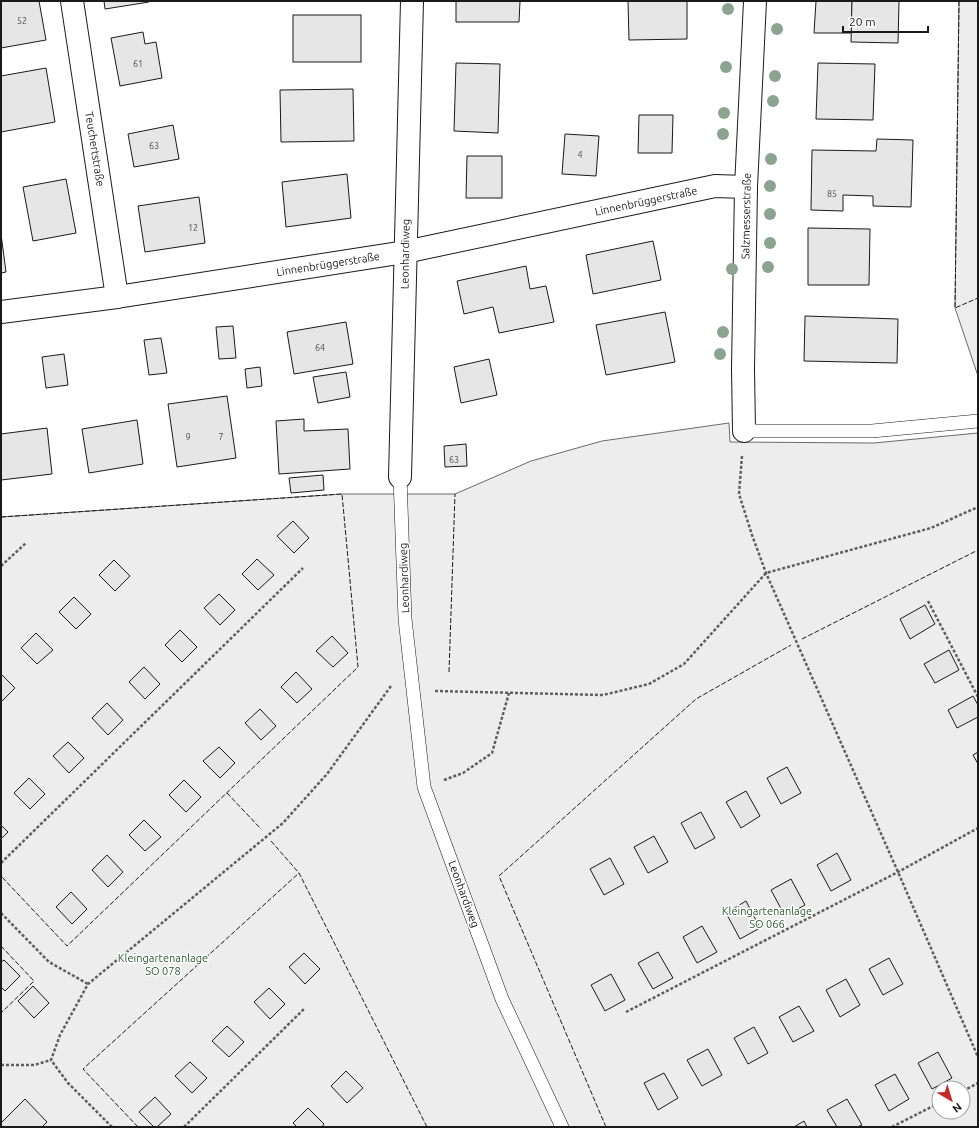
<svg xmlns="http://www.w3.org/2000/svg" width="979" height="1128" viewBox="0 0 979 1128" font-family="Ubuntu,sans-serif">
<rect width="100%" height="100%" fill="#fff"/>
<g fill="#ededed" stroke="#6a6a6a" fill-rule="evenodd">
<path d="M 959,1 L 978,1 L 978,376 L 955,308 Z"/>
<path d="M 729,423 L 730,442 L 874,443 L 978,433 L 978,1127 L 1,1127 L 1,517 L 342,494 L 455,494 L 531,461 L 602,441 ZM 939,1088 L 963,1088 L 963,1112 L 939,1112 Z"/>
</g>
<g fill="#e6e6e6" stroke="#1a1a1a">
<path d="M 1,1 L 39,1 L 46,40 L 1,48 Z"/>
<path d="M 104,1 L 149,1 L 149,2 L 105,9 Z"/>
<path d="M 456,1 L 520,1 L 519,22 L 456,22 Z"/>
<path d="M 628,1 L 687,1 L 687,39 L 629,40 Z"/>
<path d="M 816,1 L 852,1 L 852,33 L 814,33 Z"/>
<path d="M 852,1 L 899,1 L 898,43 L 851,42 Z"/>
<rect x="293" y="15" width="68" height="47"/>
<path d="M 143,32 L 145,44 L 156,42 L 162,78 L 120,86 L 111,38 Z"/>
<path d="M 456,63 L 500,64 L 498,133 L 454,131 Z"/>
<path d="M 818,63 L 875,64 L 873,120 L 816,119 Z"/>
<path d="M 46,68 L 55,122 L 1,132 L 1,76 Z"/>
<path d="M 353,89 L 354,141 L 281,142 L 280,90 Z"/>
<path d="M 639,115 L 673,115 L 672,153 L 638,153 Z"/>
<path d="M 173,125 L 179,159 L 134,167 L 128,134 Z"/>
<path d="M 565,134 L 599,136 L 596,176 L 562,174 Z"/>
<path d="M 877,139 L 913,140 L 911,207 L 873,206 L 873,196 L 843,195 L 843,211 L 811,210 L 812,150 L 876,151 Z"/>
<path d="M 467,156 L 502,156 L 502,198 L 466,198 Z"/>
<path d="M 347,174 L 351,218 L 286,227 L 282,182 Z"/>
<path d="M 66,179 L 76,233 L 33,241 L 23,187 Z"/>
<path d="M 199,197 L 205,243 L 145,252 L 138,206 Z"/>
<path d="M 808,228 L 870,229 L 869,285 L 808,285 Z"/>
<path d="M 1,234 L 6,272 L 1,273 Z"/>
<path d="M 653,241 L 661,280 L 593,294 L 586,255 Z"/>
<path d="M 526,266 L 530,289 L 546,286 L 554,322 L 499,333 L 493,307 L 464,314 L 457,281 Z"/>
<path d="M 665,312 L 675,362 L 606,375 L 596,325 Z"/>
<path d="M 805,316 L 898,319 L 897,363 L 804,361 Z"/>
<path d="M 346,322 L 353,364 L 294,374 L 287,332 Z"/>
<path d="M 233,326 L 236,358 L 219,359 L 216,327 Z"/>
<path d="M 161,338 L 167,373 L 149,375 L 144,340 Z"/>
<path d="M 64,354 L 68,385 L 46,388 L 42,357 Z"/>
<path d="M 489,359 L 497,395 L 461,403 L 454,367 Z"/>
<path d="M 260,367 L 262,386 L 247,388 L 245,369 Z"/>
<path d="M 346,372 L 350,397 L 318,403 L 313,377 Z"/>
<path d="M 227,396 L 236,458 L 177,467 L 168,404 Z"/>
<path d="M 304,419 L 304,431 L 348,429 L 350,469 L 279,474 L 276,421 Z"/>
<path d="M 137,420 L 143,464 L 89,473 L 82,429 Z"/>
<path d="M 47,428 L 52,474 L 1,480 L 1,434 Z"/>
<path d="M 466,444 L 467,466 L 445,467 L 444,446 Z"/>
<path d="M 323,475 L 324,490 L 291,493 L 289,478 Z"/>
<path d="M 293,521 L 309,538 L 294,553 L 277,536 Z"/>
<path d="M 257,559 L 274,575 L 258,590 L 242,574 Z"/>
<path d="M 114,560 L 130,576 L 115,591 L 99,575 Z"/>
<path d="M 219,594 L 235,610 L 220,625 L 204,608 Z"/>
<path d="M 74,597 L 91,614 L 76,629 L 59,612 Z"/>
<path d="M 925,605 L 935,624 L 910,639 L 900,619 Z"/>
<path d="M 180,630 L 197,647 L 182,662 L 165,645 Z"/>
<path d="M 36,633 L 53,650 L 37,664 L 21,648 Z"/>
<path d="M 332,636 L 348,653 L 333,667 L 316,651 Z"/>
<path d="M 949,650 L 959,670 L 935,683 L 924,664 Z"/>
<path d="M 144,667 L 160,684 L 145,699 L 129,682 Z"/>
<path d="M 296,672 L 312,689 L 297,703 L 281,687 Z"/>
<path d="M 1,674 L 15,688 L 1,702 Z"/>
<path d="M 973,696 L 978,705 L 978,717 L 957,728 L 948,710 Z"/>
<path d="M 107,703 L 123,720 L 108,735 L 92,718 Z"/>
<path d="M 260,709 L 276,726 L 261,740 L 245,723 Z"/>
<path d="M 68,742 L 84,758 L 69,773 L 53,756 Z"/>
<path d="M 219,747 L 235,763 L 220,778 L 203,761 Z"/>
<path d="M 978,752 L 978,764 L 973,755 Z"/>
<path d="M 787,767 L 801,793 L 781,804 L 767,778 Z"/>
<path d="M 29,778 L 45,794 L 30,809 L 14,793 Z"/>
<path d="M 184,780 L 201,797 L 186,812 L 169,795 Z"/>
<path d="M 746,791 L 760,816 L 741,828 L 726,802 Z"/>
<path d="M 701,812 L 715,838 L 695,849 L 681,823 Z"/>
<path d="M 144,820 L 161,837 L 145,851 L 129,835 Z"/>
<path d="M 1,825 L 8,832 L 1,839 Z"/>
<path d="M 654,836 L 668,862 L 648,873 L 634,847 Z"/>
<path d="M 837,853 L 851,880 L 831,891 L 817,865 Z"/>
<path d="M 107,855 L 123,872 L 108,887 L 92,870 Z"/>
<path d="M 610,858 L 624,884 L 604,895 L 590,869 Z"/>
<path d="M 791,879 L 805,905 L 785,916 L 771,890 Z"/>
<path d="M 71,892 L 87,909 L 72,924 L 56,907 Z"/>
<path d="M 746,901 L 760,928 L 740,939 L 726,913 Z"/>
<path d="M 702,926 L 717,952 L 697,963 L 683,937 Z"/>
<path d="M 658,952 L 673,978 L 653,989 L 638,963 Z"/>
<path d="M 304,953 L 320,969 L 305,984 L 289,967 Z"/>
<path d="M 889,958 L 903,984 L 883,995 L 869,969 Z"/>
<path d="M 4,960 L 20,976 L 5,991 L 1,987 L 1,962 Z"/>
<path d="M 611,974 L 625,1000 L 605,1011 L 591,985 Z"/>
<path d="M 846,979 L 860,1005 L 840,1017 L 826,990 Z"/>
<path d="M 33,986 L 49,1003 L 34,1018 L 18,1001 Z"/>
<path d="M 269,988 L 285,1004 L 270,1019 L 254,1002 Z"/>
<path d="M 799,1006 L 814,1031 L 793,1042 L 779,1017 Z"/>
<path d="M 227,1026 L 244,1042 L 229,1057 L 212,1041 Z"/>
<path d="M 754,1027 L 768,1053 L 748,1064 L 734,1038 Z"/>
<path d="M 708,1049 L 722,1075 L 702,1086 L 687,1060 Z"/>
<path d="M 938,1052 L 952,1078 L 932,1089 L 918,1063 Z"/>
<path d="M 190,1062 L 207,1078 L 192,1093 L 175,1076 Z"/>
<path d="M 346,1071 L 363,1088 L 347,1103 L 331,1086 Z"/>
<path d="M 664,1073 L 678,1098 L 658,1110 L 644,1083 Z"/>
<path d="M 895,1074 L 909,1099 L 889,1111 L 875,1085 Z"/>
<path d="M 155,1097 L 171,1114 L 157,1127 L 154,1127 L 139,1112 Z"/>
<path d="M 25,1099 L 47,1122 L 42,1127 L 1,1127 L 1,1123 Z"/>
<path d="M 847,1099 L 862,1125 L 857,1127 L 837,1127 L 827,1110 Z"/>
<path d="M 308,1108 L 324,1124 L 322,1127 L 297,1127 L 293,1123 Z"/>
<path d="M 804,1121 L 807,1127 L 794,1127 Z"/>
</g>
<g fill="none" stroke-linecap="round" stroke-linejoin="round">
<g stroke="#1a1a1a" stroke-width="14">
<g id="service">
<path d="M 744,431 L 872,431 L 978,421"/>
<path d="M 400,477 L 405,619 L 424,787 L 502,999 L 562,1127"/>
</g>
</g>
<g stroke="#1a1a1a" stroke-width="24">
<g id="minor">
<path d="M 72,1 L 117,297"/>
<path d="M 1,312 L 117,297 L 405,252 L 715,186 L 746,187"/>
<path d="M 744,431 L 743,369 L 746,187 L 755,1"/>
<path d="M 400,477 L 412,1"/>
</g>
</g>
<g stroke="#5f5f5f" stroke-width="2.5" stroke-dasharray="3 2" stroke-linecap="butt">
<path d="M 742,456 L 739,494 L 752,535 L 766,573 L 898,872 L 978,1057"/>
<path d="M 1,566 L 26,543"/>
<path d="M 928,601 L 978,697"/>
<path d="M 435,691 L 603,695 L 649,684 L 684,664 L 766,573 L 931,528 L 978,507"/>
<path d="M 444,780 L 463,773 L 492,753 L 509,693"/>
<path d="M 1,863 L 303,568"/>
<path d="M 1,913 L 49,962 L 88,984"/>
<path d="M 626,1012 L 898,872 L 978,828"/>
<path d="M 1,1065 L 34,1065 L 51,1060"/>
<path d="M 963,1091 L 978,1083"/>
<path d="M 112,1127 L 68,1083 L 51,1060 L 60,1035 L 88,984 L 283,823 L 327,774 L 391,686"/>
<path d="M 184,1127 L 304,1009"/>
<path d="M 892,1127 L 939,1103"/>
</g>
<use href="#service" stroke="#fff" stroke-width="13"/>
<use href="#minor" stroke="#fff" stroke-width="22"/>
<g stroke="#1a1a1a" stroke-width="1" stroke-dasharray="5 2" stroke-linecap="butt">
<path d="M 959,1 L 955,308 L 978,298"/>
<path d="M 1,517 L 342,494 L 358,667 L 67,946 L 1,876"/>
<path d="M 802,639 L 978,550"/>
<path d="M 449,672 L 455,494"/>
<path d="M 227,793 L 261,829"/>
<path d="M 271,841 L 299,873"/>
<path d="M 1,946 L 34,981 L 1,1013"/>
<path d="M 138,1127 L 83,1069 L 299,873 L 427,1127"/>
<path d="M 606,1127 L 499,876 L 696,699 L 791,645"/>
</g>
</g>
<g fill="#8aa48f">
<circle cx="728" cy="9" r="6"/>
<circle cx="777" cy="29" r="6"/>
<circle cx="726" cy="67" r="6"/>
<circle cx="775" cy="76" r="6"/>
<circle cx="773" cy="101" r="6"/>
<circle cx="724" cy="113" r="6"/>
<circle cx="723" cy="134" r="6"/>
<circle cx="771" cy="159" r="6"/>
<circle cx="770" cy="186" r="6"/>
<circle cx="770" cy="214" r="6"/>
<circle cx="770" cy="243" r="6"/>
<circle cx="768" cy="267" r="6"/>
<circle cx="732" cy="269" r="6"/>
<circle cx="723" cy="332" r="6"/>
<circle cx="720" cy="354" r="6"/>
</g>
<g text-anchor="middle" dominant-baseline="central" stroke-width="3" stroke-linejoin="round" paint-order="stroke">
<g font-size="9" fill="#4d4d4d">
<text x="22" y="21">52</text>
<text x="138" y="64">61</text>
<text x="154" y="146">63</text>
<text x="580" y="155">4</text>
<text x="832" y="194">85</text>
<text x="193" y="228">12</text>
<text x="320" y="348">64</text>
<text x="188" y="437">9</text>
<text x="221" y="437">7</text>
<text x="454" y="460">63</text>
</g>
<g font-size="11" fill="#1a1a1a" stroke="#fff">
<text transform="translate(95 149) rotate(81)">Teuchertstraße</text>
<text transform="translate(646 201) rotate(-12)">Linnenbrüggerstraße</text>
<text transform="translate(746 216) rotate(-89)">Salzmesserstraße</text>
<text transform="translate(405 254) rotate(-89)">Leonhardiweg</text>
<text transform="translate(328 264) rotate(-9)">Linnenbrüggerstraße</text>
<text transform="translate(404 578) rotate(-92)">Leonhardiweg</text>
<text transform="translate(464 894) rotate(70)">Leonhardiweg</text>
</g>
<g font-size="11" fill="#2b5a34" stroke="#fff">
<text x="767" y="911">Kleingartenanlage<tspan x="767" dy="13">SO 066</tspan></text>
<text x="163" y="958">Kleingartenanlage<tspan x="163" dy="13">SO 078</tspan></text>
</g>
</g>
<rect width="979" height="1128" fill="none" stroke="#1a1a1a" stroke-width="4"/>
<g transform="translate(951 1100) rotate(142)"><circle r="19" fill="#ffffff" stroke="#a3a3a3"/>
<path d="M0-3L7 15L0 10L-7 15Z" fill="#c62828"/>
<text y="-6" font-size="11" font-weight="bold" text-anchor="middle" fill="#1a1a1a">N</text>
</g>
<path d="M843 26v6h85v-6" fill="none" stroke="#1a1a1a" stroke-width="2"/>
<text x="849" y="26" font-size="12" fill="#1a1a1a" stroke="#ffffff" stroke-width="3" paint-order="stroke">20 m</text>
</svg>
